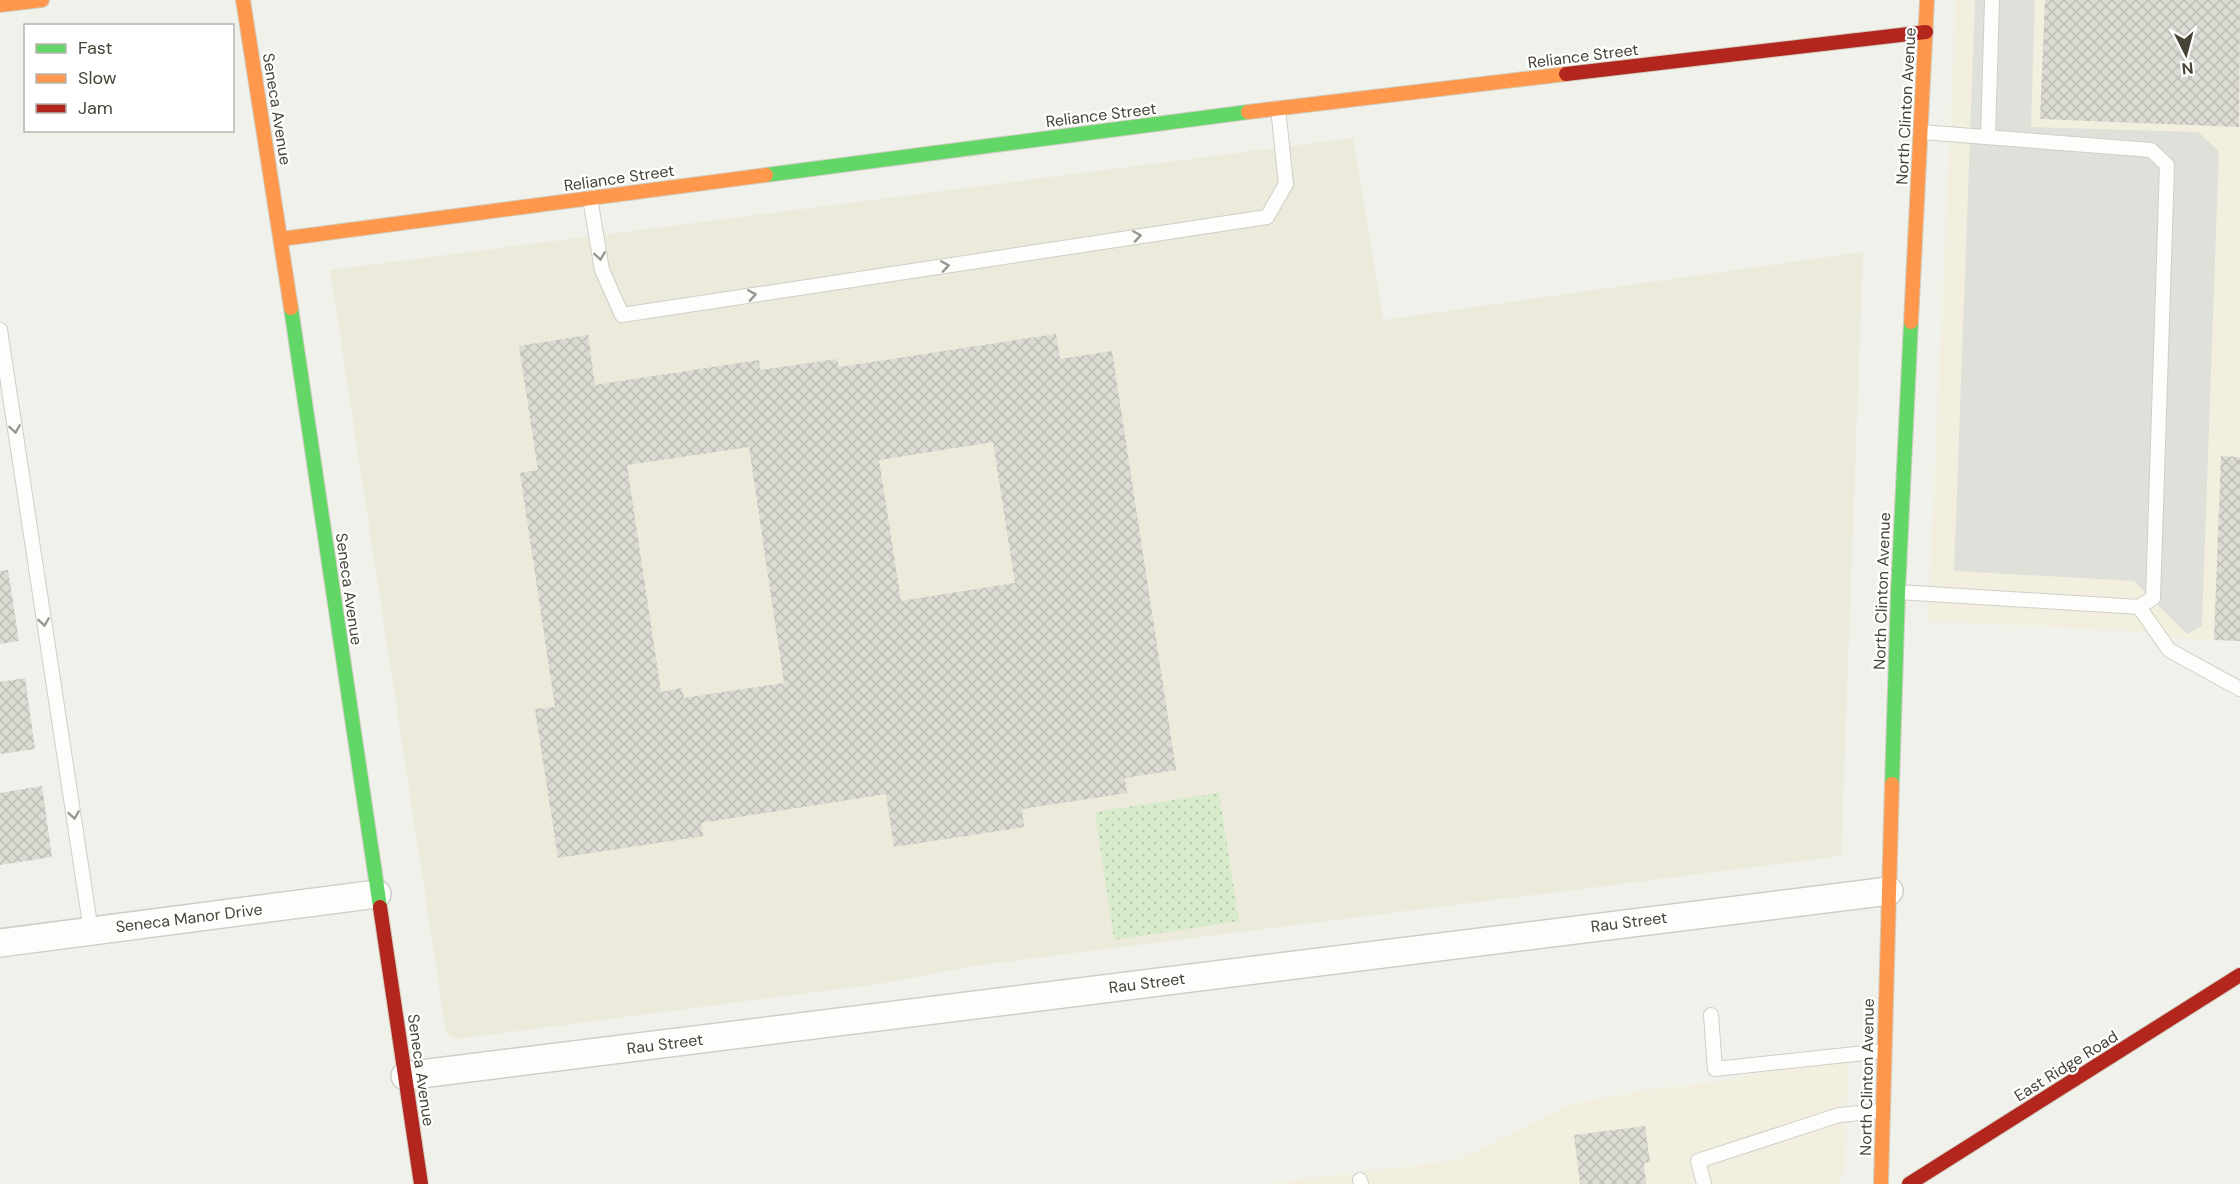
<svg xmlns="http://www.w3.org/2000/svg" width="2240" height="1184" viewBox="0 0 2240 1184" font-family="'DM Sans',sans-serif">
<defs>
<pattern id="park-dots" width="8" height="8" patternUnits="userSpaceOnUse" patternTransform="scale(1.5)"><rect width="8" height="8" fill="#d8ebcc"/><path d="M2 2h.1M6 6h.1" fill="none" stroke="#bbcbb0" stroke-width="1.8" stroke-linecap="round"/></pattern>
<pattern id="building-cross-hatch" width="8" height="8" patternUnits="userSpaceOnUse" patternTransform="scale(1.5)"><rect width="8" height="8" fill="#dbdad3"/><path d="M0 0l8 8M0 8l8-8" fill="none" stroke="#bdbcb6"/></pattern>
</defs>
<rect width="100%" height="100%" fill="#f1f1eb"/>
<g fill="#f3efdf">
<path d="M 1956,0 L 2240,0 L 2240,641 L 2190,639 L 2131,631 L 1928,621 Z"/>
<path d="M 1848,1060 L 1845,1170 L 1838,1184 L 1263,1184 L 1459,1160 L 1572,1104 L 1657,1088 L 1718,1082 L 1800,1065 Z"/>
</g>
<path fill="#ebeadb" d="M 1353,138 L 1383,320 L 1863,252 L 1841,856 L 972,966 L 885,983 L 456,1039 L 449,1036 L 446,1032 L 330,270 Z"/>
<path fill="url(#park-dots)" d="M 1219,793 L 1239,921 L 1114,940 L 1095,812 Z"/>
<path fill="#e0e0db" d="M 1975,0 L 2035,0 L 2031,127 L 2198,132 L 2219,151 L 2202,626 L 2187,634 L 2134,581 L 1954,571 Z"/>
<g fill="url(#building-cross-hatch)" fill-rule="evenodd">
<path d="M 2045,0 L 2240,0 L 2239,127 L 2040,119 Z"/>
<path d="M 1056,334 L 1060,359 L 1112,351 L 1176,770 L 1125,778 L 1127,793 L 1022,809 L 1024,827 L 894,847 L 886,794 L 701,823 L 703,836 L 558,858 L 535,709 L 555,707 L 520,473 L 538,470 L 519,346 L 588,335 L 595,385 L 759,360 L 760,370 L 837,359 L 839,367 ZM 993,442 L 1015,583 L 901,601 L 879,460 ZM 749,447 L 784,683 L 684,698 L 682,688 L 661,692 L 627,465 Z"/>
<path d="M 2221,456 L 2240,457 L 2240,641 L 2214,640 Z"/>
<path d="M 8,570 L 19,641 L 0,644 L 0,571 Z"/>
<path d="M 25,678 L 35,749 L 0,754 L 0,682 Z"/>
<path d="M 42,786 L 52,857 L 0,865 L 0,793 Z"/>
<path d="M 1645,1126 L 1650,1162 L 1644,1163 L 1646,1184 L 1580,1184 L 1574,1135 Z"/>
</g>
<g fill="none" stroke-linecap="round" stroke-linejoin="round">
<g stroke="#cfcec8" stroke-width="16">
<g id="lane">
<path d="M 1988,137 L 1992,0"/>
<path d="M 590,198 L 602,270 L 622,315 L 1267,217 L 1286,184 L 1278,108"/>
<path d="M 0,330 L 91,931"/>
<path d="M 1898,592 L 2139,607 L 2153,598 L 2167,165 L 2151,150 L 1921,132"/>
<path d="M 2139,607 L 2169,650 L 2240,689"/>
<path d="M 1711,1015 L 1715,1069 L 1883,1051"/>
<path d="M 1360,1180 L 1361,1184"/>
<path d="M 1704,1184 L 1698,1161 L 1839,1115 L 1882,1111"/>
</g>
</g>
<g stroke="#cfcec8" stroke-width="30">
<g id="street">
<path d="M 0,943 L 377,894"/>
<path d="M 405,1076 L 1889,891"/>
</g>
</g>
<g stroke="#d0cfc2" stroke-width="16">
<g id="fast">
<path d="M 766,175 L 1248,112"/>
<path d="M 291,308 L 380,907"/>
<path d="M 1892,784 L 1898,592 L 1911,322"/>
</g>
</g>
<g stroke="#d0cfc2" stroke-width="16">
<g id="slow">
<path d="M 243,0 L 291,308"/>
<path d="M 0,5 L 42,0"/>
<path d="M 1248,112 L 1566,74"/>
<path d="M 281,239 L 766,175"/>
<path d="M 1911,322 L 1927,0"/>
<path d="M 1881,1184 L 1892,784"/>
</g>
</g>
<g stroke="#d0cfc2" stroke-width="16">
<g id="jam">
<path d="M 1566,74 L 1926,32"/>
<path d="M 380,907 L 421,1184"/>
<path d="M 1909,1184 L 2240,975"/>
</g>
</g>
<use href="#lane" stroke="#fdfdfc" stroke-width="14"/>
<use href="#street" stroke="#fdfdfc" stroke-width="27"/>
<use href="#fast" stroke="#63d668" stroke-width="14"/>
<use href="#slow" stroke="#ff974d" stroke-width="14"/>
<use href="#jam" stroke="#b3261e" stroke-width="14"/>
</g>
<defs><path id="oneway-chevron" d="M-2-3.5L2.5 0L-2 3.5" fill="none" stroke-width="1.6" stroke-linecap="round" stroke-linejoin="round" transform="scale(1.5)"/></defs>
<g stroke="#999790">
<use href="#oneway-chevron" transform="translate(1137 236) rotate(-9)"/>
<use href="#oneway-chevron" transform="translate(600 256) rotate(81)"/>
<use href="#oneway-chevron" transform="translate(945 266) rotate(-9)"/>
<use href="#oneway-chevron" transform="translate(752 295) rotate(-9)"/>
<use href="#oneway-chevron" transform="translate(15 429) rotate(81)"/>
<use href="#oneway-chevron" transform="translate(44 622) rotate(81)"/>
<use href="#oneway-chevron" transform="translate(74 815) rotate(81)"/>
</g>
<g text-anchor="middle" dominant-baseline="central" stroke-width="4.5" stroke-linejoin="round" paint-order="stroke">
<g font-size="16" fill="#474437" stroke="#fff">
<text transform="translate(1583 56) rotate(-7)">Reliance Street</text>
<text transform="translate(1906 106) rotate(-87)">North Clinton Avenue</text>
<text transform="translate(277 109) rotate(81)">Seneca Avenue</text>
<text transform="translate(1101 115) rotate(-7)">Reliance Street</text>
<text transform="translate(619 178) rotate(-8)">Reliance Street</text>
<text transform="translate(349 589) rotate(82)">Seneca Avenue</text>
<text transform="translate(1882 591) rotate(-88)">North Clinton Avenue</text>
<text transform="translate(189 918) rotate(-7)">Seneca Manor Drive</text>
<text transform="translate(1629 922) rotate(-7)">Rau Street</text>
<text transform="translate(1147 983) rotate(-7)">Rau Street</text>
<text transform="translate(665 1044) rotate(-7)">Rau Street</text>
<text transform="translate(2066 1066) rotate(-32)">East Ridge Road</text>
<text transform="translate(421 1070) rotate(82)">Seneca Avenue</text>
<text transform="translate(1867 1077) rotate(-89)">North Clinton Avenue</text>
</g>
</g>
<rect x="24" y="24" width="210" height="108" fill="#ffffff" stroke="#b5b4af" stroke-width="1.5"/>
<rect x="36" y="44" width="30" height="9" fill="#63d668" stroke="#b5b4af" stroke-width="1.5"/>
<text x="78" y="54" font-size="18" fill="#474437">Fast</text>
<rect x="36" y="74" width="30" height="9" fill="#ff974d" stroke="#b5b4af" stroke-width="1.5"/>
<text x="78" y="84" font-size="18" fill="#474437">Slow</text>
<rect x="36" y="104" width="30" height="9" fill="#b3261e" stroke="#b5b4af" stroke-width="1.5"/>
<text x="78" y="114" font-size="18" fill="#474437">Jam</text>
<g transform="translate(2186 54) rotate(174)" stroke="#ffffff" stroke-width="4.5" paint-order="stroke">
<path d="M0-4.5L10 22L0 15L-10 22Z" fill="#474437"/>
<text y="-9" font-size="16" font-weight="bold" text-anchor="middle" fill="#474437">N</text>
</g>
</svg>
